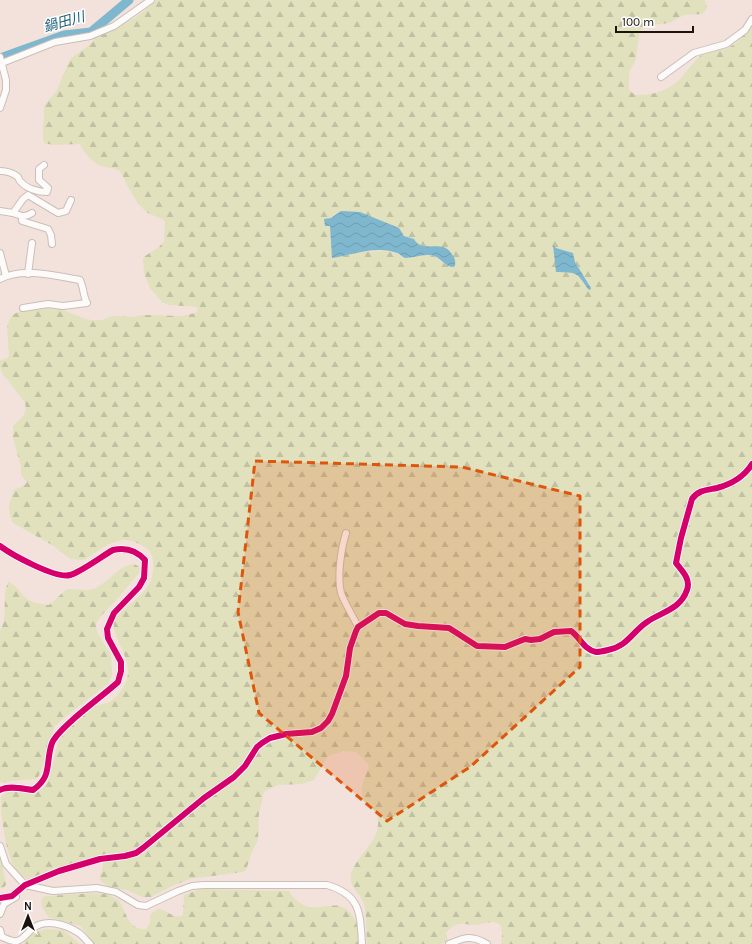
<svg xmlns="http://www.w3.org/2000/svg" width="752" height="944" viewBox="0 0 752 944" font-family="Karla,'Noto Sans JP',sans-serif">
<defs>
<pattern id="forest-firs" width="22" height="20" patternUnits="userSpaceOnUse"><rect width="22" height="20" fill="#e1e1be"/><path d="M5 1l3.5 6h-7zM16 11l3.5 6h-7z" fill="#c0c0a2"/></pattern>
<pattern id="water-waves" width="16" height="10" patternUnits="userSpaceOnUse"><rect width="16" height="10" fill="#7fb8ce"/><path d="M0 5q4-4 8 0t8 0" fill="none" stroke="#6d9db0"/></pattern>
</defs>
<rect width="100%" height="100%" fill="#f3e2db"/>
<g fill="url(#forest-firs)" fill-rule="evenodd">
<path d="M 157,0 L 705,0 L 707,8 L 705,11 L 702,14 L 684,15 L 669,23 L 652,25 L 640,30 L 636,59 L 629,73 L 629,90 L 635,95 C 652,96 671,90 682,77 C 690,67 697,57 708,50 C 713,48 719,50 724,49 C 737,46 746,33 752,22 L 752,944 L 501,944 C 502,939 503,930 500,925 C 493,918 482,925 475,925 C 470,925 464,923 459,924 C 454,925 449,929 446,933 L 448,940 L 441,944 L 367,944 C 366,933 367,914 364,904 C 361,894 348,886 351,874 C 357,855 378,843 378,823 C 379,808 364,806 362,795 C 360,784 367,775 369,765 L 356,752 L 344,751 L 328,756 L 314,780 L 302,784 L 278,785 L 264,792 L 259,813 L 258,840 L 252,852 L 246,870 L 243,872 L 190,879 L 170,887 L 151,897 L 142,897 L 127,890 L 110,887 L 103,883 L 100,880 L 100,874 L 102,871 L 103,863 L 99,860 L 31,882 C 25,878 20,874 16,869 C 6,856 0,813 1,797 C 12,784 29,797 41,789 C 54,780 53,745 64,731 C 69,725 91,709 98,705 C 101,704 104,704 107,703 C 113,701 119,694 122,689 C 135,671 124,655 117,638 C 115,633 113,628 114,623 C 114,618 119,614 122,611 C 139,596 155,587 153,563 C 153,555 150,550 143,546 C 136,542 131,540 123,540 C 108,542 98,551 86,559 L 82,560 L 70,559 L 52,545 L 13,523 L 10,516 L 9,504 L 14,490 L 25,485 L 27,482 L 21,475 L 21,467 L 13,438 L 13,426 C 20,418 28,416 25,403 L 7,379 C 0,374 0,367 0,360 L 6,359 L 9,356 L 7,328 L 9,320 L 14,314 L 25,309 L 59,308 L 85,319 L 93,320 L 102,320 L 112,316 L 131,317 L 144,315 L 182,316 L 195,313 L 198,311 L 197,307 L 169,305 L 162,302 L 150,288 L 144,273 L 143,259 L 145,256 L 159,247 L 164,241 L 165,221 C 160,217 153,216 148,213 C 134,202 128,186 120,171 C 115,167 110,169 105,167 C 94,165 84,153 80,144 L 53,145 L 44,143 C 41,131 45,119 44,106 L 57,90 L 70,59 L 92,43 L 94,39 L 100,34 L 135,18 ZM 341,211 L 399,230 L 404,236 L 414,239 C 418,246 424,247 431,246 L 446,265 L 434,256 L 419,255 L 411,258 L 403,258 L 398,254 L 386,251 L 358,252 L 344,256 L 333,258 L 330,226 L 331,218 ZM 553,246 L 556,248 L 573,253 L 575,262 L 591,288 L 588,289 C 581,278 574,268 560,272 Z"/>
<path d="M 134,564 L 138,566 L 140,569 L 139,573 L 117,599 L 100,617 L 96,624 L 97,632 L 111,655 L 112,675 L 109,683 L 64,718 L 55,726 L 39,776 L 36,779 L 12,781 L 0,783 L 0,631 C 9,616 1,598 8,582 C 16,584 19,592 25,597 C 31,603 41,604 49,605 L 67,589 C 75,589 86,591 93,589 C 109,583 118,565 134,564 Z"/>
<path d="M 0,854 L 6,885 L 3,888 L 0,888 Z"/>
<path d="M 200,889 L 289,891 C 293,898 301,906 310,907 C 326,909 339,899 351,914 C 354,917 356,921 357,925 C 359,931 358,938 359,944 L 94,944 L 81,926 L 48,917 L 42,907 L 41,900 L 44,896 C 58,896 97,891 109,895 C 112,896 117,899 119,901 C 126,911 127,926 141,929 C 150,931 150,920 151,914 L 157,909 L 161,909 C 168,912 175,919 183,915 L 184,895 Z"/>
<path d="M 47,929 L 63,930 L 80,944 L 24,944 C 29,933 35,931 47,929 Z"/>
</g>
<g fill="url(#water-waves)">
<path d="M 341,211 L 360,212 L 399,228 L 404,236 L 414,239 C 422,254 442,239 451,253 C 454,257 456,260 455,265 L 454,267 C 445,267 442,259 434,256 C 424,253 415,258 405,258 C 402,257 400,254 397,253 C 376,245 353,255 332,258 L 330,226 L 325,226 L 324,219 L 331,218 Z"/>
<path d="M 553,245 L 556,248 L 573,253 L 575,262 L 591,288 L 590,290 L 588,289 C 576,271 577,273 556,272 Z"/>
</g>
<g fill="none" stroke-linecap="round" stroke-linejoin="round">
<path stroke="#7fb8ce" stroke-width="9" d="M 0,58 L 64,35 L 91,32 L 129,0"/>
<g stroke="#cbbeb8" stroke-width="8">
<g id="minor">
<path d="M 0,57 L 6,80 L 6,90 L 0,108"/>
<path d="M 2,63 L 55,42 L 90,36 L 114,26 L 151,0"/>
<path d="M 661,77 L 694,53 L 726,44 L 745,30 L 752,19"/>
<path d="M 0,171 C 6,171 13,173 18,177 C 19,179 19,181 21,182 C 27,189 39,192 47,192 L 48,188 L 39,180 L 39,169 L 44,165"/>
<path d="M 0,211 L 13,213 L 23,199 L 28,195 L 58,213 L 66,211 L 71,200"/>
<path d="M 13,213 C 21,216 24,218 32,213"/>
<path d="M 22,217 L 22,221 L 48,229 L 51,235 L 52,244"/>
<path d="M 0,253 L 6,276"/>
<path d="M 28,274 L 32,243"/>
<path d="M 0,279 C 22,267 56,276 80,280 C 84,288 83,296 87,303 L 63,306 L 48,304 L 23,308"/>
<path d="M 346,533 C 341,549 337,576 341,593 C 345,604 353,616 358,627"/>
<path d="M 0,546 C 12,555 56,579 70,575 C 81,572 102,556 113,550 C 126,547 136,550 145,560 L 144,578 L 139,587 L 114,613 L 107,629 L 108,638 L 121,662 L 121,671 L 118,682 C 104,695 58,728 52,743 C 45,763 53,776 33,790 C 23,789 9,785 0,790"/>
<path d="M 0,846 L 6,864 L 25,885 L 53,891 L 97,888 L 116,892 L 138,905 L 146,906 L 178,891 L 192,886 L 204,885 L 327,885 C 361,895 360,913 362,944"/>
<path d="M 0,898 L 12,896 L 25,885 L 59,871 L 100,859 L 125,856 L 136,853 L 143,848 L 204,798 L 234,777 L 245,766 L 257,747 L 262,743 L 270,738 L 286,734 L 312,732 L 321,728 L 328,721 L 332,714 L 346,676 L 350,648 L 356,631 L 358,627 L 379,613 L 386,613 L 405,624 L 418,626 L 449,628 L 477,646 L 505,647 L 525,639 L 531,640 L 540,639 L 554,632 L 571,631 C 580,637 584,650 596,652 C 600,652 604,651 608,650 C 628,646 632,632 647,622 C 661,612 680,610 687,590 C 691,579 682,571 676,563 L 681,538 L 692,499 C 698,490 707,490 717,488 C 732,484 744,477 752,464"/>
<path d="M 0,914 L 4,904 L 16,897"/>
<path d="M 0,930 L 2,937 C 7,939 12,942 17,941 C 24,939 27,933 32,929 C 45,918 65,924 79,933 C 83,936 86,940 90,944"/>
<path d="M 449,944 C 465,937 472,935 487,944"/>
</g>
</g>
<use href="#minor" stroke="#fdfbfa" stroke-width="6"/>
<g stroke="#fff" stroke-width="8">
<g id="cycleway">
<path d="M 0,546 C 12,555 56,579 70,575 C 81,572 102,556 113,550 C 126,547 136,550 145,560 L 144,578 L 139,587 L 114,613 L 107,629 L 108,638 L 121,662 L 121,671 L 118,682 C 104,695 58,728 52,743 C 45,763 53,776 33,790 C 23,789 9,785 0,790"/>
<path d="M 0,898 L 12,896 L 25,885 L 59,871 L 100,859 L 125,856 L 136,853 L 143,848 L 204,798 L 234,777 L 245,766 L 257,747 L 262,743 L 270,738 L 286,734 L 312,732 L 321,728 L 328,721 L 332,714 L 346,676 L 350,648 L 356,631 L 358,627 L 379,613 L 386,613 L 405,624 L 418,626 L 449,628 L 477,646 L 505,647 L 525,639 L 531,640 L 540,639 L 554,632 L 571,631 C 580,637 584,650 596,652 C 600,652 604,651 608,650 C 628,646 632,632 647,622 C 661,612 680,610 687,590 C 691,579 682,571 676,563 L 681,538 L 692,499 C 698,490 707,490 717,488 C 732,484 744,477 752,464"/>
</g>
</g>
<use href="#cycleway" stroke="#d6006c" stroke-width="6"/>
</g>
<path fill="#de560c" fill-opacity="0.2" stroke="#de560c" stroke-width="3" stroke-dasharray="8 5" stroke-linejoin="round" d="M 255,461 L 462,467 L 580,496 L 580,667 L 470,767 L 387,821 L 259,713 L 238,612 Z"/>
<g text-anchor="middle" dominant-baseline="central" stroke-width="3" stroke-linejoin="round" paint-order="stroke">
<g font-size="14" font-style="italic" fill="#185e77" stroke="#fff">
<text transform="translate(64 22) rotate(-16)">鍋田川</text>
</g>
</g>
<g transform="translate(28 916)" stroke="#ffffff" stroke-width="3" paint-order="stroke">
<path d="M0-3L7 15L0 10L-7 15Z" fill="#1c130e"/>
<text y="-6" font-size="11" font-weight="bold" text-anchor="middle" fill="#1c130e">N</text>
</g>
<path d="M616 26v6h77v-6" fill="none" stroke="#1c130e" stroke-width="2"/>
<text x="622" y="26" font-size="12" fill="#1c130e" stroke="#ffffff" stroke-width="3" paint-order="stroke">100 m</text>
</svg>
